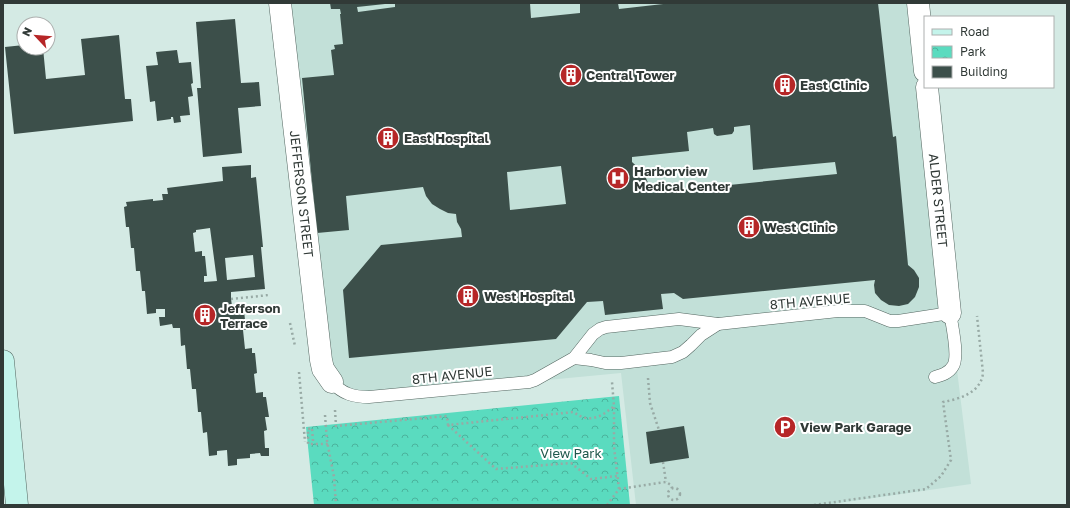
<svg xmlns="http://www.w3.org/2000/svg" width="1070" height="508" viewBox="0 0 1070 508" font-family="'Golos Text',sans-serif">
<defs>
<pattern id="park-crowns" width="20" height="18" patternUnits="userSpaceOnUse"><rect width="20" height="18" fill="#5adbbf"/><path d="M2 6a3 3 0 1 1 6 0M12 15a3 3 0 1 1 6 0" fill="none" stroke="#4bb39c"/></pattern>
</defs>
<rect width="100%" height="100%" fill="#d4eae4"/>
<path fill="#c2e0d8" d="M 280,3 L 918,3 L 950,313 L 971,484 L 825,505 L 636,505 L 621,373 L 369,397 L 332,382 Z"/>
<path fill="url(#park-crowns)" d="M 619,396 L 630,505 L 314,505 L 306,427 Z"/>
<g fill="#3c4f4a" fill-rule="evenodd">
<path d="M 330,3 L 385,3 L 385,4 L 357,7 L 358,12 L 395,7 L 395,3 L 530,3 L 531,18 L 580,13 L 580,3 L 618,3 L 619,9 L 672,3 L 878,3 L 893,137 L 896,136 L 908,265 L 914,270 L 919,278 L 919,287 L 915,297 L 908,304 L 899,306 L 889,305 L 881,300 L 875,293 L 874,285 L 875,280 L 683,299 L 674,293 L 661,294 L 663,309 L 605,315 L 603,301 L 587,302 L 556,339 L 349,358 L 343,290 L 381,245 L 462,237 L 461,229 L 457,222 L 456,214 L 448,213 L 440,209 L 432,204 L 426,196 L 423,187 L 346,196 L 349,230 L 317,233 L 302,78 L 334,75 L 331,50 L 335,49 L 334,45 L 343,44 L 340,14 L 341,14 L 340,9 L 331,9 ZM 750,125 L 753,170 L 835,162 L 837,174 L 650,193 L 648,183 L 644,173 L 632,162 L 632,157 L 689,151 L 687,132 L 713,128 L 714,134 L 717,136 L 732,134 L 734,131 L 734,127 ZM 561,166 L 566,204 L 510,210 L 507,172 Z"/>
<path d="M 235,19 L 241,83 L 259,82 L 261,106 L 238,108 L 242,153 L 203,157 L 197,88 L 201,88 L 196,22 Z"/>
<path d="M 119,35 L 125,99 L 131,99 L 133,121 L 14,134 L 5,47 L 24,45 L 24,48 L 43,48 L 46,79 L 85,75 L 81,39 Z"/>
<path d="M 177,50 L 179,63 L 191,62 L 193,83 L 191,84 L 193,96 L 188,97 L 190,115 L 180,116 L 181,122 L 174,123 L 173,117 L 171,117 L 171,119 L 157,121 L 155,101 L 150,102 L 146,66 L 158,65 L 156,52 Z"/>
<path d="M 251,165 L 251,178 L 256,177 L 263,247 L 261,247 L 265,289 L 231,292 L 231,299 L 232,306 L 241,305 L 241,310 L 244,310 L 246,330 L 243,330 L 245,349 L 252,348 L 252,353 L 255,353 L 257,373 L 254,374 L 256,393 L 263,392 L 263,397 L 266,397 L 269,417 L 265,417 L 267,430 L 264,431 L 265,448 L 269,448 L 269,456 L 261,456 L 260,453 L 250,454 L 250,458 L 237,459 L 237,465 L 228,466 L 227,450 L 217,451 L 217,455 L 209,456 L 207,432 L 203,433 L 201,412 L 198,412 L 196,389 L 192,389 L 190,369 L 187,369 L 185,345 L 181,346 L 180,328 L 173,328 L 172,324 L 160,326 L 159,317 L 165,317 L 165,309 L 156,309 L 156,313 L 147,314 L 145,291 L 142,291 L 140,271 L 136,271 L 134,248 L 131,248 L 129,227 L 126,227 L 124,207 L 127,206 L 126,202 L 153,199 L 153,201 L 163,200 L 162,194 L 168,194 L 167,188 L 223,181 L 222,167 ZM 210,228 L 217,281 L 204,282 L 204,276 L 207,276 L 205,256 L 202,256 L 202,251 L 195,252 L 193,233 L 196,232 L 196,230 ZM 253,255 L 255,277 L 227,280 L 225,258 Z"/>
<path d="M 684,426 L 689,458 L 650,464 L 646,432 Z"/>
</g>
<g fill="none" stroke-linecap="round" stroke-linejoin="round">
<g stroke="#536660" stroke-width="13">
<g id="lane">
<path d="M 574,358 L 591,360 L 605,363 L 621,363 L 672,357 L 683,352 L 691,345 L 701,335 L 718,324"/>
<path d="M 332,382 C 342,394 354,397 369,397 L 529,382 L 535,380 L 574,358 L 593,334 L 600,329 L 606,327 L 679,319 L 718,324 L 838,311 L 865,311 L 890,321 L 898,321 L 950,313 C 952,325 959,357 953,366 C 949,373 942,375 935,377"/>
</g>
</g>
<g stroke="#536660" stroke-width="23">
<g id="street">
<path id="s1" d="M 280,3 L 321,360 L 323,369 L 332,382"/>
<path d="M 918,3 L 925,71"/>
<path id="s2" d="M 927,87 L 950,313"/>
</g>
</g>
<g stroke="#536660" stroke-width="23">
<path id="secondary" d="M 3,361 L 17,505"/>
</g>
<g stroke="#98aaa5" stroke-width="2.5" stroke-dasharray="2 3" stroke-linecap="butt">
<path d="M 231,299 L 269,295"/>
<path d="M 290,323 L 295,346"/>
<path d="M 299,372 L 305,442"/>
<path d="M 648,378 L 650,403 L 659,430"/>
<path d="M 335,410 L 336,426 L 447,416 L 448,425 L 574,412 C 588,424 602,417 614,406"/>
<path d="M 325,415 L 327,441 L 334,477 L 336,505"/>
<path d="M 448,425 L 496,469 L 571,463 L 591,479 L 617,476"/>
<path d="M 313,441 L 312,428 L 308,429 L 308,444 L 328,444"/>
<path d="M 663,462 L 666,482"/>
<circle cx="674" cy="494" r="6"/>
<path d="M 619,489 L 666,482 L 671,485 L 672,488"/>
<path d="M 607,505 L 619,489 L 614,447 L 614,406 L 612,382"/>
<path d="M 814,505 L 926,489 L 941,476 L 951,460 L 943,402 C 959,399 981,393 983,373 L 977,316"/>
</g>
<use href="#lane" stroke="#fff" stroke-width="12"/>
<use href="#street" stroke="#fff" stroke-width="22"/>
<use href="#secondary" stroke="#c4f4eb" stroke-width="22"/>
</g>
<defs>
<g id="building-disc" transform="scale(1.15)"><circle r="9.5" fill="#b62627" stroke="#fff"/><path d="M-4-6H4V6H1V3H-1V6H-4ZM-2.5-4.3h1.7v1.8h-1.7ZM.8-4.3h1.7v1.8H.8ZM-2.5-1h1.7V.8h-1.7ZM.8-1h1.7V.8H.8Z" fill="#fff"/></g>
<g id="hospital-disc" transform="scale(1.15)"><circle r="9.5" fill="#b62627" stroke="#fff"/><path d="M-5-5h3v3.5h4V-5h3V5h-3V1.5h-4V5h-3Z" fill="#fff"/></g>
<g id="parking-disc" transform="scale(1.15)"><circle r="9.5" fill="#b62627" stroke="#fff"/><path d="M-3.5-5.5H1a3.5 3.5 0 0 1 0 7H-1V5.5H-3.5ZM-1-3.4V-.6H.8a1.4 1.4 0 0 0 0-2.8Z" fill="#fff"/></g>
</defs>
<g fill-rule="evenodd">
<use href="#building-disc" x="571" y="75"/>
<use href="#building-disc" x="785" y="85"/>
<use href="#building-disc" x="388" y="138"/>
<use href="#hospital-disc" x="618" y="178"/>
<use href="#building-disc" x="749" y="227"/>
<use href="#building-disc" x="468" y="296"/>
<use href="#building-disc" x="205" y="315"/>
<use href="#parking-disc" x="785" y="427"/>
</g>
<g text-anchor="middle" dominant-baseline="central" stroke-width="4" stroke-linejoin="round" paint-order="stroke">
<g font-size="13" font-weight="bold" fill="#313a37" stroke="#fff" text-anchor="start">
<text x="586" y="75">Central Tower</text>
<text x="800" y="85">East Clinic</text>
<text x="404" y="138">East Hospital</text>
<text x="634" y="171">Harborview<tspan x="634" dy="15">Medical Center</tspan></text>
<text x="764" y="227">West Clinic</text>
<text x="484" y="296">West Hospital</text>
<text x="220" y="308">Jefferson<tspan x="220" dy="15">Terrace</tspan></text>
<text x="800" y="427">View Park Garage</text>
</g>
<g font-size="13" fill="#313a37" stroke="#fff">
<text stroke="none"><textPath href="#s1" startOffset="192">JEFFERSON STREET</textPath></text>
<text stroke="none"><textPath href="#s2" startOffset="114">ALDER STREET</textPath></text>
<text transform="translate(810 301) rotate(-5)">8TH AVENUE</text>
<text transform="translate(452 375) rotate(-6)">8TH AVENUE</text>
</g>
<g font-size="13" fill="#1f584c" stroke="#fff">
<text x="571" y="453">View Park</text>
</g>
</g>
<rect width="1070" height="508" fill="none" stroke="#313a37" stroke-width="8"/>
<rect x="924" y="16" width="130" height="72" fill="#ffffff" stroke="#adb0af"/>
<rect x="932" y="29" width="20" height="6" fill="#c4f4eb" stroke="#adb0af"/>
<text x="960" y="36" font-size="12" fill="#313a37">Road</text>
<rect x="932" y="46" width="20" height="12" fill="url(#park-crowns)" stroke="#adb0af"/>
<text x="960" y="56" font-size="12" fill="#313a37">Park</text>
<rect x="932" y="66" width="20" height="12" fill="#3c4f4a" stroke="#adb0af"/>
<text x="960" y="76" font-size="12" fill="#313a37">Building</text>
<g transform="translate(36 36) rotate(296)"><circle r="19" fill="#ffffff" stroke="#adb0af"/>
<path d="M0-3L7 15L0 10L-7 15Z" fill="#b62627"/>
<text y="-6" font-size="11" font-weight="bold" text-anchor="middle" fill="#313a37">N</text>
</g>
</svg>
